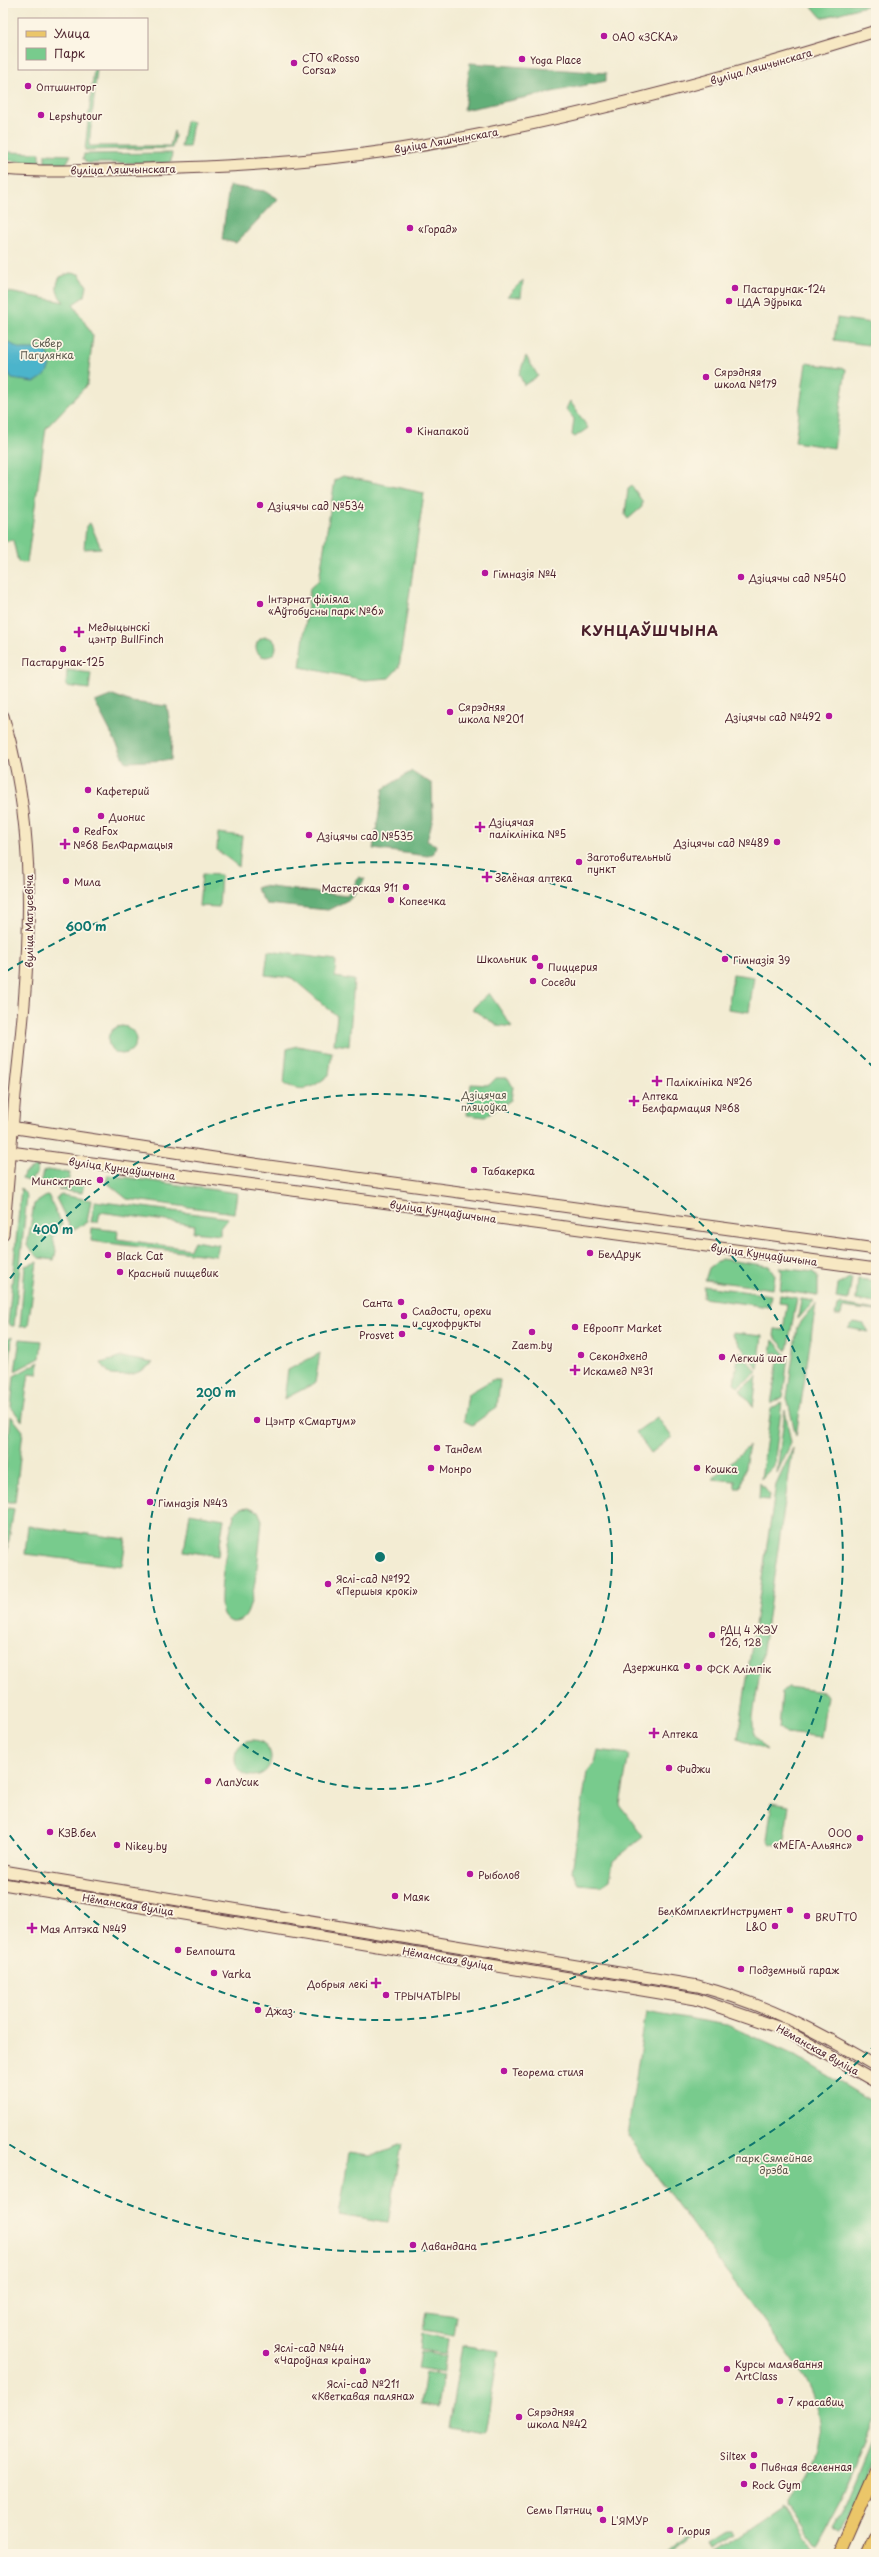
<svg xmlns="http://www.w3.org/2000/svg" width="879" height="2557" viewBox="0 0 879 2557" font-family="'Playpen Sans',sans-serif">
<rect width="100%" height="100%" fill="#fcf5e5"/>
<filter id="ink" filterUnits="userSpaceOnUse"><feTurbulence type="fractalNoise" baseFrequency=".025" numOctaves="2"/><feDisplacementMap in="SourceGraphic" scale="8" xChannelSelector="R" yChannelSelector="G"/><feConvolveMatrix kernelMatrix="1 2 1 2 8 2 1 2 1" color-interpolation-filters="sRGB"/></filter>
<filter id="wash" filterUnits="userSpaceOnUse"><feTurbulence type="fractalNoise" baseFrequency=".012" numOctaves="4" result="noise"/><feDisplacementMap in="SourceGraphic" scale="16" xChannelSelector="R" yChannelSelector="G"/><feGaussianBlur stdDeviation="0.9" result="paint"/><feColorMatrix in="noise" values="0 0 0 0 0 0 0 0 0 0 0 0 0 0 0 0 0 1.4 0 .05"/><feComposite in="paint" operator="in"/></filter>
<g filter="url(#wash)">
<rect width="100%" height="100%" fill="#f3ecd3"/>
<g fill="#78cb8d" stroke="#61755c">
<path d="M 809,3 L 876,3 L 822,18 Z"/>
<path d="M 94,69 L 97,69 L 89,146 L 170,146 L 174,131 L 175,136 L 172,148 L 85,150 Z"/>
<path d="M 186,121 L 193,122 L 189,147 L 181,147 Z"/>
<path d="M 3,152 L 40,153 L 40,163 L 3,160 Z"/>
<path d="M 172,153 L 171,161 L 168,163 L 87,163 L 83,159 L 84,154 Z"/>
<path d="M 45,154 L 71,155 L 66,164 L 45,163 Z"/>
<path d="M 70,273 L 79,274 L 87,286 L 85,296 L 73,304 L 93,336 L 87,385 L 46,428 L 27,563 L 18,562 L 13,540 L 3,542 L 3,291 L 64,302 C 57,295 54,287 60,277 Z"/>
<path d="M 523,280 L 521,297 L 507,296 Z"/>
<path d="M 837,318 L 871,323 L 868,345 L 834,340 Z"/>
<path d="M 526,356 L 538,376 L 524,385 L 519,374 Z"/>
<path d="M 806,363 L 846,369 L 834,448 L 795,442 Z"/>
<path d="M 570,401 L 588,428 L 575,437 L 572,435 L 574,419 L 566,409 Z"/>
<path d="M 343,476 L 424,493 L 399,667 L 389,678 L 365,680 L 300,667 L 310,588 L 319,580 L 335,480 Z"/>
<path d="M 632,486 L 642,501 L 642,507 L 628,519 L 625,515 L 628,489 Z"/>
<path d="M 90,523 L 101,548 L 84,549 L 86,526 Z"/>
<circle cx="266" cy="647" r="10"/>
<path d="M 67,670 L 91,673 L 89,689 L 66,686 Z"/>
<path d="M 218,833 L 242,836 L 239,867 L 217,850 Z"/>
<path d="M 202,874 L 221,875 L 219,907 L 199,906 Z"/>
<path d="M 268,951 L 336,960 L 335,977 L 354,980 L 349,1046 L 334,1044 L 337,1016 L 292,978 L 265,975 Z"/>
<path d="M 733,974 L 754,977 L 749,1012 L 728,1009 Z"/>
<path d="M 489,993 L 512,1027 L 496,1025 L 472,1009 Z"/>
<circle cx="122" cy="1040" r="14"/>
<path d="M 297,1046 L 332,1052 L 329,1075 C 312,1088 306,1093 284,1084 L 287,1049 Z"/>
<path d="M 496,1078 L 508,1078 L 513,1087 L 511,1100 L 485,1117 L 467,1115 L 471,1084 L 489,1085 Z"/>
<path d="M 38,1165 L 37,1174 L 29,1181 L 22,1179 L 24,1173 Z"/>
<path d="M 47,1170 L 70,1173 L 69,1179 L 53,1186 L 40,1183 L 43,1172 Z"/>
<path d="M 108,1175 L 237,1193 L 234,1213 L 127,1199 L 106,1182 Z"/>
<path d="M 85,1180 L 82,1193 L 58,1190 Z"/>
<path d="M 21,1188 L 27,1196 L 14,1326 L 12,1326 L 8,1324 Z"/>
<path d="M 48,1195 L 62,1224 L 53,1237 L 56,1251 L 54,1260 L 39,1258 L 27,1246 L 34,1204 Z"/>
<path d="M 61,1195 L 91,1200 L 87,1222 L 76,1229 L 71,1229 L 56,1198 Z"/>
<path d="M 95,1201 L 228,1218 L 220,1228 L 220,1235 L 193,1232 L 195,1225 L 100,1212 L 98,1222 L 91,1222 Z"/>
<path d="M 92,1228 L 118,1231 L 117,1239 L 190,1249 L 194,1241 L 219,1245 L 216,1256 L 91,1241 Z"/>
<path d="M 721,1259 L 769,1266 L 775,1275 L 773,1289 L 705,1280 L 709,1268 Z"/>
<path d="M 37,1262 L 28,1326 L 20,1327 L 25,1266 Z"/>
<path d="M 779,1268 L 813,1272 L 818,1278 L 818,1296 L 780,1290 L 782,1272 Z"/>
<path d="M 849,1278 L 852,1278 L 848,1300 L 836,1298 L 838,1285 Z"/>
<path d="M 858,1279 L 876,1281 L 876,1303 L 856,1300 Z"/>
<path d="M 704,1286 L 771,1295 L 769,1307 L 703,1298 Z"/>
<path d="M 780,1295 L 797,1298 L 787,1351 L 774,1336 L 775,1329 L 783,1330 L 787,1304 L 779,1303 Z"/>
<path d="M 801,1299 L 814,1301 L 798,1319 Z"/>
<path d="M 816,1304 L 796,1436 L 787,1398 L 797,1327 Z"/>
<path d="M 841,1304 L 876,1310 L 876,1311 L 843,1307 L 841,1315 L 835,1315 L 837,1306 Z"/>
<path d="M 854,1322 L 864,1324 L 869,1332 L 848,1328 Z"/>
<path d="M 732,1333 L 762,1336 L 758,1369 L 732,1335 Z"/>
<path d="M 12,1337 L 3,1433 L 3,1374 L 7,1340 Z"/>
<path d="M 20,1339 L 42,1341 L 40,1358 L 15,1371 Z"/>
<path d="M 773,1340 L 788,1357 L 783,1397 L 771,1404 L 779,1354 L 771,1353 Z"/>
<path d="M 739,1351 L 757,1372 L 738,1387 L 734,1383 Z"/>
<path d="M 320,1353 L 315,1383 L 284,1399 L 288,1370 Z"/>
<path d="M 122,1357 L 153,1363 C 138,1374 130,1377 111,1375 L 101,1363 Z"/>
<path d="M 39,1362 L 38,1374 L 29,1373 L 22,1421 L 11,1407 L 14,1376 Z"/>
<path d="M 757,1376 L 753,1407 L 740,1390 Z"/>
<path d="M 492,1380 L 500,1380 L 497,1407 L 472,1425 L 464,1421 L 468,1394 Z"/>
<path d="M 782,1402 L 774,1466 L 761,1479 L 771,1409 Z"/>
<path d="M 785,1410 L 791,1443 L 777,1473 Z"/>
<path d="M 11,1416 L 23,1431 L 15,1502 L 8,1502 L 3,1494 Z"/>
<path d="M 657,1417 L 672,1437 L 651,1453 L 636,1432 Z"/>
<path d="M 749,1446 L 741,1488 L 735,1488 L 735,1481 L 712,1479 Z"/>
<path d="M 793,1448 L 753,1717 C 752,1733 757,1739 767,1750 L 738,1738 L 776,1485 Z"/>
<path d="M 760,1483 L 770,1495 L 769,1500 L 759,1499 Z"/>
<path d="M 249,1507 L 258,1511 L 262,1520 C 260,1538 255,1611 243,1619 C 240,1622 235,1622 232,1622 C 227,1620 223,1616 222,1611 C 217,1596 229,1529 235,1513 L 241,1508 Z"/>
<path d="M 8,1508 L 14,1509 L 7,1552 L 5,1552 L 3,1512 Z"/>
<path d="M 190,1513 L 224,1519 L 218,1556 L 184,1551 Z"/>
<path d="M 28,1526 L 126,1539 L 122,1566 L 25,1554 Z"/>
<path d="M 788,1687 L 824,1692 L 827,1696 L 821,1737 L 786,1733 L 779,1728 L 782,1692 Z"/>
<circle cx="253" cy="1758" r="18"/>
<path d="M 598,1750 L 629,1754 L 620,1805 L 643,1837 L 613,1861 L 610,1880 L 601,1886 L 579,1884 L 572,1871 L 587,1772 L 595,1762 Z"/>
<path d="M 772,1803 L 789,1806 L 783,1846 L 770,1844 L 767,1840 Z"/>
<path d="M 646,2011 L 727,2025 L 794,2055 L 876,2104 L 876,2415 L 841,2498 L 817,2543 L 814,2542 L 788,2504 C 788,2497 798,2491 802,2485 C 827,2450 825,2414 805,2378 L 627,2136 Z"/>
<path d="M 402,2144 L 388,2223 L 339,2215 L 349,2153 L 370,2156 Z"/>
<path d="M 426,2312 L 457,2316 L 454,2335 L 423,2330 Z"/>
<path d="M 422,2334 L 448,2338 L 446,2354 L 420,2350 Z"/>
<path d="M 462,2345 L 499,2351 L 485,2434 L 449,2428 Z"/>
<path d="M 420,2352 L 446,2356 L 443,2372 L 417,2368 Z"/>
<path d="M 425,2372 L 443,2375 L 438,2408 L 420,2405 Z"/>
<path d="M 876,2430 C 876,2464 855,2500 839,2529 L 832,2526 L 846,2502 Z"/>
<path d="M 784,2505 L 814,2549 L 812,2554 L 712,2554 Z"/>
<path d="M 699,2527 L 701,2529 L 666,2554 L 662,2554 Z"/>
<path d="M 727,2532 L 731,2532 L 733,2535 L 713,2549 L 710,2543 Z"/>
</g>
<g fill="#62af78" stroke="#566752">
<path d="M 470,63 L 606,73 L 606,81 L 464,110 Z"/>
<path d="M 229,186 L 264,191 L 278,199 L 236,243 L 222,240 Z"/>
<path d="M 113,695 L 131,702 L 167,706 L 172,736 L 171,760 L 126,762 L 95,702 Z"/>
<path d="M 412,771 L 432,784 L 433,818 L 427,841 L 436,845 L 434,853 L 428,856 L 373,849 L 383,789 Z"/>
<path d="M 359,877 L 365,879 L 352,898 L 328,910 L 266,904 L 256,888 L 262,886 L 347,896 Z"/>
</g>
<path fill="#4cb4cb" stroke="#4b6a7b" d="M 3,339 L 20,349 L 37,349 L 46,352 C 55,365 47,377 34,382 L 12,379 L 3,362 Z"/>
</g>
<g filter="url(#ink)">
<g fill="none" stroke-linecap="round" stroke-linejoin="round">
<g stroke="#633e44" stroke-width="13">
<g id="secondary">
<path d="M 3,169 C 50,173 98,170 146,169 C 230,167 316,162 400,149 C 561,123 720,80 876,31"/>
<path d="M 3,716 C 41,840 29,968 15,1095 C 11,1141 8,1188 3,1234"/>
<path d="M 3,1126 L 247,1163 L 876,1249"/>
<path d="M 3,1151 L 876,1269"/>
<path d="M 3,1871 L 698,1986 C 766,2004 816,2031 876,2066"/>
<path d="M 3,1884 L 696,1999 L 783,2029 L 876,2082"/>
</g>
</g>
<g stroke="#633e44" stroke-width="14">
<g id="primary">
<path d="M 840,2554 L 876,2472"/>
<path d="M 869,2554 L 876,2539"/>
</g>
</g>
<use href="#secondary" stroke="#f7e8c3" stroke-width="11"/>
<use href="#primary" stroke="#ebc669" stroke-width="12"/>
</g>
</g>
<g fill="none" stroke="#0f766e" stroke-width="2" stroke-dasharray="7 5">
<circle cx="380" cy="1557" r="232"/>
<path d="M3 1288A463 463 0 1 1 3 1826"/>
<path d="M876 2044A695 695 0 0 1 7 2143M7 971A695 695 0 0 1 876 1070"/>
</g>
<g fill="#b5179e" stroke="#fcf5e5" stroke-width="1.5">
<circle cx="604" cy="36" r="4"/>
<circle cx="522" cy="59" r="4"/>
<circle cx="294" cy="63" r="4"/>
<circle cx="28" cy="86" r="4"/>
<circle cx="41" cy="115" r="4"/>
<circle cx="410" cy="228" r="4"/>
<circle cx="735" cy="288" r="4"/>
<circle cx="729" cy="301" r="4"/>
<circle cx="706" cy="377" r="4"/>
<circle cx="409" cy="430" r="4"/>
<circle cx="260" cy="505" r="4"/>
<circle cx="485" cy="573" r="4"/>
<circle cx="741" cy="577" r="4"/>
<circle cx="260" cy="604" r="4"/>
<path d="M77 626h4v4h4v4h-4v4h-4v-4h-4v-4h4z"/>
<circle cx="63" cy="649" r="4"/>
<circle cx="450" cy="712" r="4"/>
<circle cx="829" cy="716" r="4"/>
<circle cx="88" cy="790" r="4"/>
<circle cx="101" cy="816" r="4"/>
<path d="M478 821h4v4h4v4h-4v4h-4v-4h-4v-4h4z"/>
<circle cx="76" cy="830" r="4"/>
<circle cx="309" cy="835" r="4"/>
<circle cx="777" cy="842" r="4"/>
<path d="M63 838h4v4h4v4h-4v4h-4v-4h-4v-4h4z"/>
<circle cx="579" cy="862" r="4"/>
<path d="M485 871h4v4h4v4h-4v4h-4v-4h-4v-4h4z"/>
<circle cx="66" cy="881" r="4"/>
<circle cx="406" cy="887" r="4"/>
<circle cx="391" cy="900" r="4"/>
<circle cx="535" cy="958" r="4"/>
<circle cx="725" cy="959" r="4"/>
<circle cx="540" cy="966" r="4"/>
<circle cx="533" cy="981" r="4"/>
<path d="M655 1075h4v4h4v4h-4v4h-4v-4h-4v-4h4z"/>
<path d="M632 1095h4v4h4v4h-4v4h-4v-4h-4v-4h4z"/>
<circle cx="474" cy="1170" r="4"/>
<circle cx="100" cy="1180" r="4"/>
<circle cx="590" cy="1253" r="4"/>
<circle cx="108" cy="1255" r="4"/>
<circle cx="120" cy="1272" r="4"/>
<circle cx="401" cy="1302" r="4"/>
<circle cx="404" cy="1316" r="4"/>
<circle cx="575" cy="1327" r="4"/>
<circle cx="532" cy="1332" r="4"/>
<circle cx="402" cy="1334" r="4"/>
<circle cx="581" cy="1355" r="4"/>
<circle cx="722" cy="1357" r="4"/>
<path d="M573 1364h4v4h4v4h-4v4h-4v-4h-4v-4h4z"/>
<circle cx="257" cy="1420" r="4"/>
<circle cx="437" cy="1448" r="4"/>
<circle cx="431" cy="1468" r="4"/>
<circle cx="697" cy="1468" r="4"/>
<circle cx="150" cy="1502" r="4"/>
<circle cx="328" cy="1584" r="4"/>
<circle cx="712" cy="1635" r="4"/>
<circle cx="687" cy="1666" r="4"/>
<circle cx="699" cy="1668" r="4"/>
<path d="M652 1727h4v4h4v4h-4v4h-4v-4h-4v-4h4z"/>
<circle cx="669" cy="1768" r="4"/>
<circle cx="208" cy="1781" r="4"/>
<circle cx="50" cy="1832" r="4"/>
<circle cx="860" cy="1838" r="4"/>
<circle cx="117" cy="1845" r="4"/>
<circle cx="470" cy="1874" r="4"/>
<circle cx="395" cy="1896" r="4"/>
<circle cx="790" cy="1910" r="4"/>
<circle cx="807" cy="1916" r="4"/>
<circle cx="775" cy="1926" r="4"/>
<path d="M30 1922h4v4h4v4h-4v4h-4v-4h-4v-4h4z"/>
<circle cx="178" cy="1950" r="4"/>
<circle cx="741" cy="1969" r="4"/>
<circle cx="214" cy="1973" r="4"/>
<path d="M374 1977h4v4h4v4h-4v4h-4v-4h-4v-4h4z"/>
<circle cx="386" cy="1995" r="4"/>
<circle cx="258" cy="2010" r="4"/>
<circle cx="504" cy="2071" r="4"/>
<circle cx="413" cy="2245" r="4"/>
<circle cx="266" cy="2353" r="4"/>
<circle cx="727" cy="2369" r="4"/>
<circle cx="363" cy="2371" r="4"/>
<circle cx="780" cy="2401" r="4"/>
<circle cx="519" cy="2417" r="4"/>
<circle cx="754" cy="2455" r="4"/>
<circle cx="753" cy="2466" r="4"/>
<circle cx="744" cy="2484" r="4"/>
<circle cx="600" cy="2509" r="4"/>
<circle cx="603" cy="2520" r="4"/>
<circle cx="670" cy="2530" r="4"/>
</g>
<g text-anchor="middle" dominant-baseline="central" stroke-width="3.5" stroke-linejoin="round" paint-order="stroke">
<g font-size="10" fill="#4a1f2b" stroke="#fcf5e5" text-anchor="start">
<text x="612" y="36">ОАО «ЗСКА»</text>
<text x="302" y="57">СТО «Rosso<tspan x="302" dy="12">Corsa»</tspan></text>
<text x="530" y="59">Yoga Place</text>
<text x="36" y="86">Оптшинторг</text>
<text x="49" y="115">Lepshytour</text>
<text x="418" y="228">«Горад»</text>
<text x="743" y="288">Пастарунак-124</text>
<text x="737" y="301">ЦДА Эўрыка</text>
<text x="714" y="371">Сярэдняя<tspan x="714" dy="12">школа №179</tspan></text>
<text x="417" y="430">Кінапакой</text>
<text x="268" y="505">Дзіцячы сад №534</text>
<text x="493" y="573">Гімназія №4</text>
<text x="749" y="577">Дзіцячы сад №540</text>
<text x="268" y="598">Інтэрнат філіяла<tspan x="268" dy="12">«Аўтобусны парк №6»</tspan></text>
<text x="88" y="626">Медыцынскі<tspan x="88" dy="12">цэнтр BullFinch</tspan></text>
<text x="63" y="661" text-anchor="middle">Пастарунак-125</text>
<text x="458" y="706">Сярэдняя<tspan x="458" dy="12">школа №201</tspan></text>
<text x="821" y="716" text-anchor="end">Дзіцячы сад №492</text>
<text x="96" y="790">Кафетерий</text>
<text x="109" y="816">Дионис</text>
<text x="489" y="821">Дзіцячая<tspan x="489" dy="12">паліклініка №5</tspan></text>
<text x="84" y="830">RedFox</text>
<text x="317" y="835">Дзіцячы сад №535</text>
<text x="769" y="842" text-anchor="end">Дзіцячы сад №489</text>
<text x="73" y="844">№68 БелФармацыя</text>
<text x="587" y="856">Заготовительный<tspan x="587" dy="12">пункт</tspan></text>
<text x="495" y="877">Зелёная аптека</text>
<text x="74" y="881">Мила</text>
<text x="398" y="887" text-anchor="end">Мастерская 911</text>
<text x="399" y="900">Копеечка</text>
<text x="527" y="958" text-anchor="end">Школьник</text>
<text x="733" y="959">Гімназія 39</text>
<text x="548" y="966">Пиццерия</text>
<text x="541" y="981">Соседи</text>
<text x="666" y="1081">Паліклініка №26</text>
<text x="642" y="1095">Аптека<tspan x="642" dy="12">Белфармация №68</tspan></text>
<text x="482" y="1170">Табакерка</text>
<text x="92" y="1180" text-anchor="end">Минсктранс</text>
<text x="598" y="1253">БелДрук</text>
<text x="116" y="1255">Black Cat</text>
<text x="128" y="1272">Красный пищевик</text>
<text x="393" y="1302" text-anchor="end">Санта</text>
<text x="412" y="1310">Сладости, орехи<tspan x="412" dy="12">и сухофрукты</tspan></text>
<text x="583" y="1327">Евроопт Market</text>
<text x="394" y="1334" text-anchor="end">Prosvet</text>
<text x="532" y="1344" text-anchor="middle">Zaem.by</text>
<text x="589" y="1355">Секондхенд</text>
<text x="730" y="1357">Легкий шаг</text>
<text x="583" y="1370">Искамед №31</text>
<text x="265" y="1420">Цэнтр «Смартум»</text>
<text x="445" y="1448">Тандем</text>
<text x="439" y="1468">Монро</text>
<text x="705" y="1468">Кошка</text>
<text x="158" y="1502">Гімназія №43</text>
<text x="336" y="1578">Яслі-сад №192<tspan x="336" dy="12">«Першыя крокі»</tspan></text>
<text x="720" y="1629">РДЦ 4 ЖЭУ<tspan x="720" dy="12">126, 128</tspan></text>
<text x="679" y="1666" text-anchor="end">Дзержинка</text>
<text x="707" y="1668">ФСК Алімпік</text>
<text x="662" y="1733">Аптека</text>
<text x="677" y="1768">Фиджи</text>
<text x="216" y="1781">ЛапУсик</text>
<text x="58" y="1832">КЗВ.бел</text>
<text x="852" y="1832" text-anchor="end">ООО<tspan x="852" dy="12">«МЕГА-Альянс»</tspan></text>
<text x="125" y="1845">Nikey.by</text>
<text x="478" y="1874">Рыболов</text>
<text x="403" y="1896">Маяк</text>
<text x="782" y="1910" text-anchor="end">БелКомплектИнструмент</text>
<text x="815" y="1916">BRUTTO</text>
<text x="767" y="1926" text-anchor="end">L&amp;O</text>
<text x="40" y="1928">Мая Аптэка №49</text>
<text x="186" y="1950">Белпошта</text>
<text x="749" y="1969">Подземный гараж</text>
<text x="222" y="1973">Varka</text>
<text x="368" y="1983" text-anchor="end">Добрыя лекі</text>
<text x="394" y="1995">ТРЫЧАТЫРЫ</text>
<text x="266" y="2010">Джаз</text>
<text x="512" y="2071">Теорема стиля</text>
<text x="421" y="2245">Лавандана</text>
<text x="274" y="2347">Яслі-сад №44<tspan x="274" dy="12">«Чароўная краіна»</tspan></text>
<text x="735" y="2363">Курсы малявання<tspan x="735" dy="12">ArtClass</tspan></text>
<text x="363" y="2383" text-anchor="middle">Яслі-сад №211<tspan x="363" dy="12">«Кветкавая паляна»</tspan></text>
<text x="788" y="2401">7 красавиц</text>
<text x="527" y="2411">Сярэдняя<tspan x="527" dy="12">школа №42</tspan></text>
<text x="746" y="2455" text-anchor="end">Siltex</text>
<text x="761" y="2466">Пивная вселенная</text>
<text x="752" y="2484">Rock Gym</text>
<text x="592" y="2509" text-anchor="end">Семь Пятниц</text>
<text x="611" y="2520">L'ЯМУР</text>
<text x="678" y="2530">Глория</text>
</g>
<g font-size="10" fill="#4a1f2b" stroke="#fcf5e5">
<text transform="translate(761 66) rotate(-16)">вуліца Ляшчынскага</text>
<text transform="translate(446 140) rotate(-10)">вуліца Ляшчынскага</text>
<text transform="translate(123 169) rotate(-1)">вуліца Ляшчынскага</text>
<text transform="translate(28 921) rotate(-90)">вуліца Матусевіча</text>
<text transform="translate(122 1168) rotate(8)">вуліца Кунцаўшчына</text>
<text transform="translate(443 1211) rotate(8)">вуліца Кунцаўшчына</text>
<text transform="translate(764 1254) rotate(8)">вуліца Кунцаўшчына</text>
<text transform="translate(128 1904) rotate(9)">Нёманская вуліца</text>
<text transform="translate(448 1958) rotate(10)">Нёманская вуліца</text>
<text transform="translate(818 2049) rotate(29)">Нёманская вуліца</text>
</g>
<g font-size="10" fill="#585348" stroke="#fcf5e5">
<text x="47" y="342">Сквер<tspan x="47" dy="12">Пагулянка</tspan></text>
<text x="484" y="1094">Дзіцячая<tspan x="484" dy="12">пляцоўка</tspan></text>
<text x="774" y="2157">парк Сямейнае<tspan x="774" dy="12">дрэва</tspan></text>
</g>
<g font-size="14" font-weight="bold" letter-spacing="1" fill="#4a1f2b" stroke="#fcf5e5">
<text x="650" y="630">КУНЦАЎШЧЫНА</text>
</g>
</g>
<circle cx="380" cy="1557" r="6" fill="#0f766e" stroke="#fcf5e5" stroke-width="2"/>
<g font-size="12" text-anchor="middle" font-weight="bold" fill="#0f766e" stroke="#fcf5e5" stroke-width="3.5" stroke-linejoin="round" paint-order="stroke">
<text x="86" y="931">600 m</text>
<text x="53" y="1234">400 m</text>
<text x="216" y="1397">200 m</text>
</g>
<rect width="879" height="2557" fill="none" stroke="#fcf5e5" stroke-width="16"/>
<rect x="18" y="18" width="130" height="52" fill="#fcf5e5" stroke="#b59f9b"/>
<rect x="26" y="31" width="20" height="6" fill="#ebc669" stroke="#b59f9b"/>
<text x="54" y="38" font-size="12" fill="#4a1f2b">Улица</text>
<rect x="26" y="48" width="20" height="12" fill="#78cb8d" stroke="#b59f9b"/>
<text x="54" y="58" font-size="12" fill="#4a1f2b">Парк</text>
</svg>
